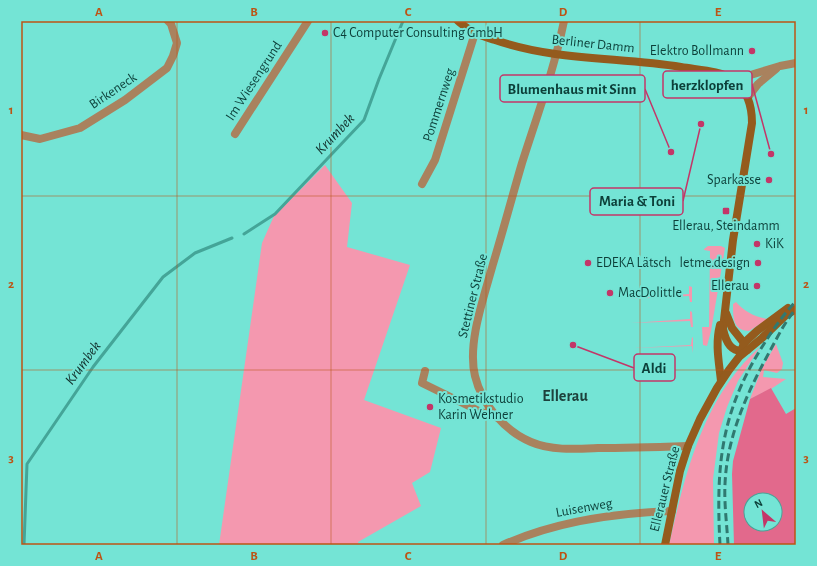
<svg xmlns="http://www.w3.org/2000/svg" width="817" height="566" viewBox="0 0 817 566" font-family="'Alegreya Sans',sans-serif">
<rect width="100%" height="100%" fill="#74e4d5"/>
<g fill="#f498af">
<path d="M 325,165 L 352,203 L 347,247 L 410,265 L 364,400 L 441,428 L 430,472 L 412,483 L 421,506 L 358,542 L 359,545 L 219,545 L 262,243 L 274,216 Z"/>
<path d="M 708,246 L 721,246 L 725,248 L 711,331 L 707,346 L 703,345 L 702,327 L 709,327 L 710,251 L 704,250 L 704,249 Z"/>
<path d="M 689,286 L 692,287 L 692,302 L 690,302 L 689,296 L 631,299 L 630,298 L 689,294 Z"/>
<path d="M 736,302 C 745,312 755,317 768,319 L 749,331 C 733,331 733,317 733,304 Z"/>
<path d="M 690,311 L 692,312 L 693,327 L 691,327 L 690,321 L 631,323 L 690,319 Z"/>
<path d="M 692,337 L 693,338 L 693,353 L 692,346 L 633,348 L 691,345 Z"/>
<path d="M 776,344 L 783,363 L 782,369 L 777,373 L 764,370 L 763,377 L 786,379 L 771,389 L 750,399 L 762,368 Z"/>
<path d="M 760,347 L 738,381 L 727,407 L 719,433 L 713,479 L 714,545 L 669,545 C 685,474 703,397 760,347 Z"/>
</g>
<path fill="#e2698c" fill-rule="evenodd" d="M 771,388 L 786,414 L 796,408 L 796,545 L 734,545 L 732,474 L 733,461 L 750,399 ZM 751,500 L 775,500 L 775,524 L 751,524 Z"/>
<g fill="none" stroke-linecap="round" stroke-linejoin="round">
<g stroke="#44a598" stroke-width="3">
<path d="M 244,234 L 275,214 L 364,120 L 379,79 L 403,21"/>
<path d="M 24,545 L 27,464 L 93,367 L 163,277 L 195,253 L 232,238"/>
</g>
<g stroke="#a9825e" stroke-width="8">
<path d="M 564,21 C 554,70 537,116 522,163 C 512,197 503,231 493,264 C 484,297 467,343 475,376 C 482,405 505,431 531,442 C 552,451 577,449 598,448 C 628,448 658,447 688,446"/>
<path d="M 734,80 L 780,66 L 796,63"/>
<path d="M 748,97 L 758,84 L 776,69"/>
<path d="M 235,134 L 308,21"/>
<path d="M 21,135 L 40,139 L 80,128 L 125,100 L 167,68 L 173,56 L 177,43 L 171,24 L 168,21"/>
<path d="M 422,184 L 435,160 L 475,33"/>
<path d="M 425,371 L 422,383 L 479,411 L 495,417"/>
<path d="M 503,545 C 556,521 614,513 672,511"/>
</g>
<g stroke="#945b1d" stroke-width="8">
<path d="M 458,21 C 463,25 469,30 475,33 C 481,36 489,38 495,40 C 555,61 620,57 681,67 C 698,70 720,70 734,80 C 748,91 752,106 752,123 L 733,240 L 723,329 C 726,342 731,354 747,350"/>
<path d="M 726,313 L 732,328 L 744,343"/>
<path d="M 720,325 C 715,344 719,362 721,381"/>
<path d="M 740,354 L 744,343 L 757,331 L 788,308"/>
<path d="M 665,545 L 680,471 L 688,446 L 700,419 L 717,388 L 729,370 L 739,357 L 762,338 L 786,315 L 796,309"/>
</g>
<g stroke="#307970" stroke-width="3" stroke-dasharray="8 4" stroke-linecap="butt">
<path d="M 720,545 C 716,468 720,414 762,347 C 772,331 783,315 796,301"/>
<path d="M 728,545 C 727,525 724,504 725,484 C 727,435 748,391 771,349 C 778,336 785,322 795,310"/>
</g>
</g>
<path fill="none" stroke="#bc5415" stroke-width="1" stroke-opacity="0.55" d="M 177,21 L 177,545M 331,21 L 331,545M 486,21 L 486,545M 640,21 L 640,545M 21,196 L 796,196M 21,370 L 796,370"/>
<g fill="#c33668" stroke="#74e4d5" stroke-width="1.5">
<circle cx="325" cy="33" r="4"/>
<circle cx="752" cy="51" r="4"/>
<circle cx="769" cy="180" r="4"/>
<rect x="722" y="207" width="8" height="8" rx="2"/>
<circle cx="757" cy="244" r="4"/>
<circle cx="588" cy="263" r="4"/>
<circle cx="758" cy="263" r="4"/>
<circle cx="757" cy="286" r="4"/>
<circle cx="610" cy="293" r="4"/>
<circle cx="430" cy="407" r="4"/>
</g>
<g text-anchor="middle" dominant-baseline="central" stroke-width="4" stroke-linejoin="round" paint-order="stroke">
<g font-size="14" fill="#0c3f39" stroke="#74e4d5" text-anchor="start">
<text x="333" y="33">C4 Computer Consulting GmbH</text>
<text x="744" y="51" text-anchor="end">Elektro Bollmann</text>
<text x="761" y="180" text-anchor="end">Sparkasse</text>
<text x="726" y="226" text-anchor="middle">Ellerau, Steindamm</text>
<text x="765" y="244">KiK</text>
<text x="596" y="263">EDEKA Lätsch</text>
<text x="750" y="263" text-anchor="end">letme.design</text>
<text x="749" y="286" text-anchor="end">Ellerau</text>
<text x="618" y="293">MacDolittle</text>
<text x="438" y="399">Kosmetikstudio<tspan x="438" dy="16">Karin Wehner</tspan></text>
</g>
<g font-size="14" fill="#0c3f39" stroke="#74e4d5">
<text transform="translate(593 44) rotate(6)">Berliner Damm</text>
<text transform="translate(254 81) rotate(-57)">Im Wiesengrund</text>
<text transform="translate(113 91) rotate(-34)">Birkeneck</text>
<text transform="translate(439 105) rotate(-72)">Pommernweg</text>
<text transform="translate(473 296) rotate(-76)">Stettiner Straße</text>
<text transform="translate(665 489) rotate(-76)">Ellerauer Straße</text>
<text transform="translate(584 508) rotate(-10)">Luisenweg</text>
</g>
<g font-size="15" font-style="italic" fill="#112f2b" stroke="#74e4d5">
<text transform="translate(335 134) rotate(-47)">Krumbek</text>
<text transform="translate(83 363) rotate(-54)">Krumbek</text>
</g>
<g font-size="16" font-weight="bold" fill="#1d413c" stroke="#74e4d5">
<text x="565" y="396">Ellerau</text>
</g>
</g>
<path fill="none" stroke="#c33668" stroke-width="1.5" d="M771 154L752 84M671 152L645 89M701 124L683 201M573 345L634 368"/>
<g fill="#c33668" stroke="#74e4d5" stroke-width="1.5">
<circle cx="771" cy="154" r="4"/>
<circle cx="671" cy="152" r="4"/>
<circle cx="701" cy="124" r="4"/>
<circle cx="573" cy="345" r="4"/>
</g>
<g fill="#74e4d5" stroke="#c33668" stroke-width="1.5">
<rect x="663" y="71" width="89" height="27" rx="4"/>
<rect x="500" y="75" width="145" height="27" rx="4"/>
<rect x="590" y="188" width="93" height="27" rx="4"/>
<rect x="634" y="354" width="41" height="27" rx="4"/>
</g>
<g font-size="15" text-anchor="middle" font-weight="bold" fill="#0c3f39">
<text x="707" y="90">herzklopfen</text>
<text x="572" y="94">Blumenhaus mit Sinn</text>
<text x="637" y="206">Maria &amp; Toni</text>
<text x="654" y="373">Aldi</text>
</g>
<rect width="817" height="566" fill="none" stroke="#74e4d5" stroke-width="44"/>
<g transform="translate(763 512) rotate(332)"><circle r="19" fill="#74e4d5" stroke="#4aa297"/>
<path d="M0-3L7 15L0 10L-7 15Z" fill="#c33668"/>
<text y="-6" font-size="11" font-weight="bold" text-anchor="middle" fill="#0c3f39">N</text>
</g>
<rect x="22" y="22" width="773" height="522" fill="none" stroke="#bc5415" stroke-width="1.5"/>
<g font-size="13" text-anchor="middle" font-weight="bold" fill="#bc5415">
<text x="99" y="16">A</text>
<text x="254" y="16">B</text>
<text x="408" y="16">C</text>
<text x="563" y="16">D</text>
<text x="718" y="16">E</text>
<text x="11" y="114">1</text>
<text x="806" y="114">1</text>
<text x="11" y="288">2</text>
<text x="806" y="288">2</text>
<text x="11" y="462">3</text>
<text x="806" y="462">3</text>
<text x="99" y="560">A</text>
<text x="254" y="560">B</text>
<text x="408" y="560">C</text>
<text x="563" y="560">D</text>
<text x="718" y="560">E</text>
</g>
</svg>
